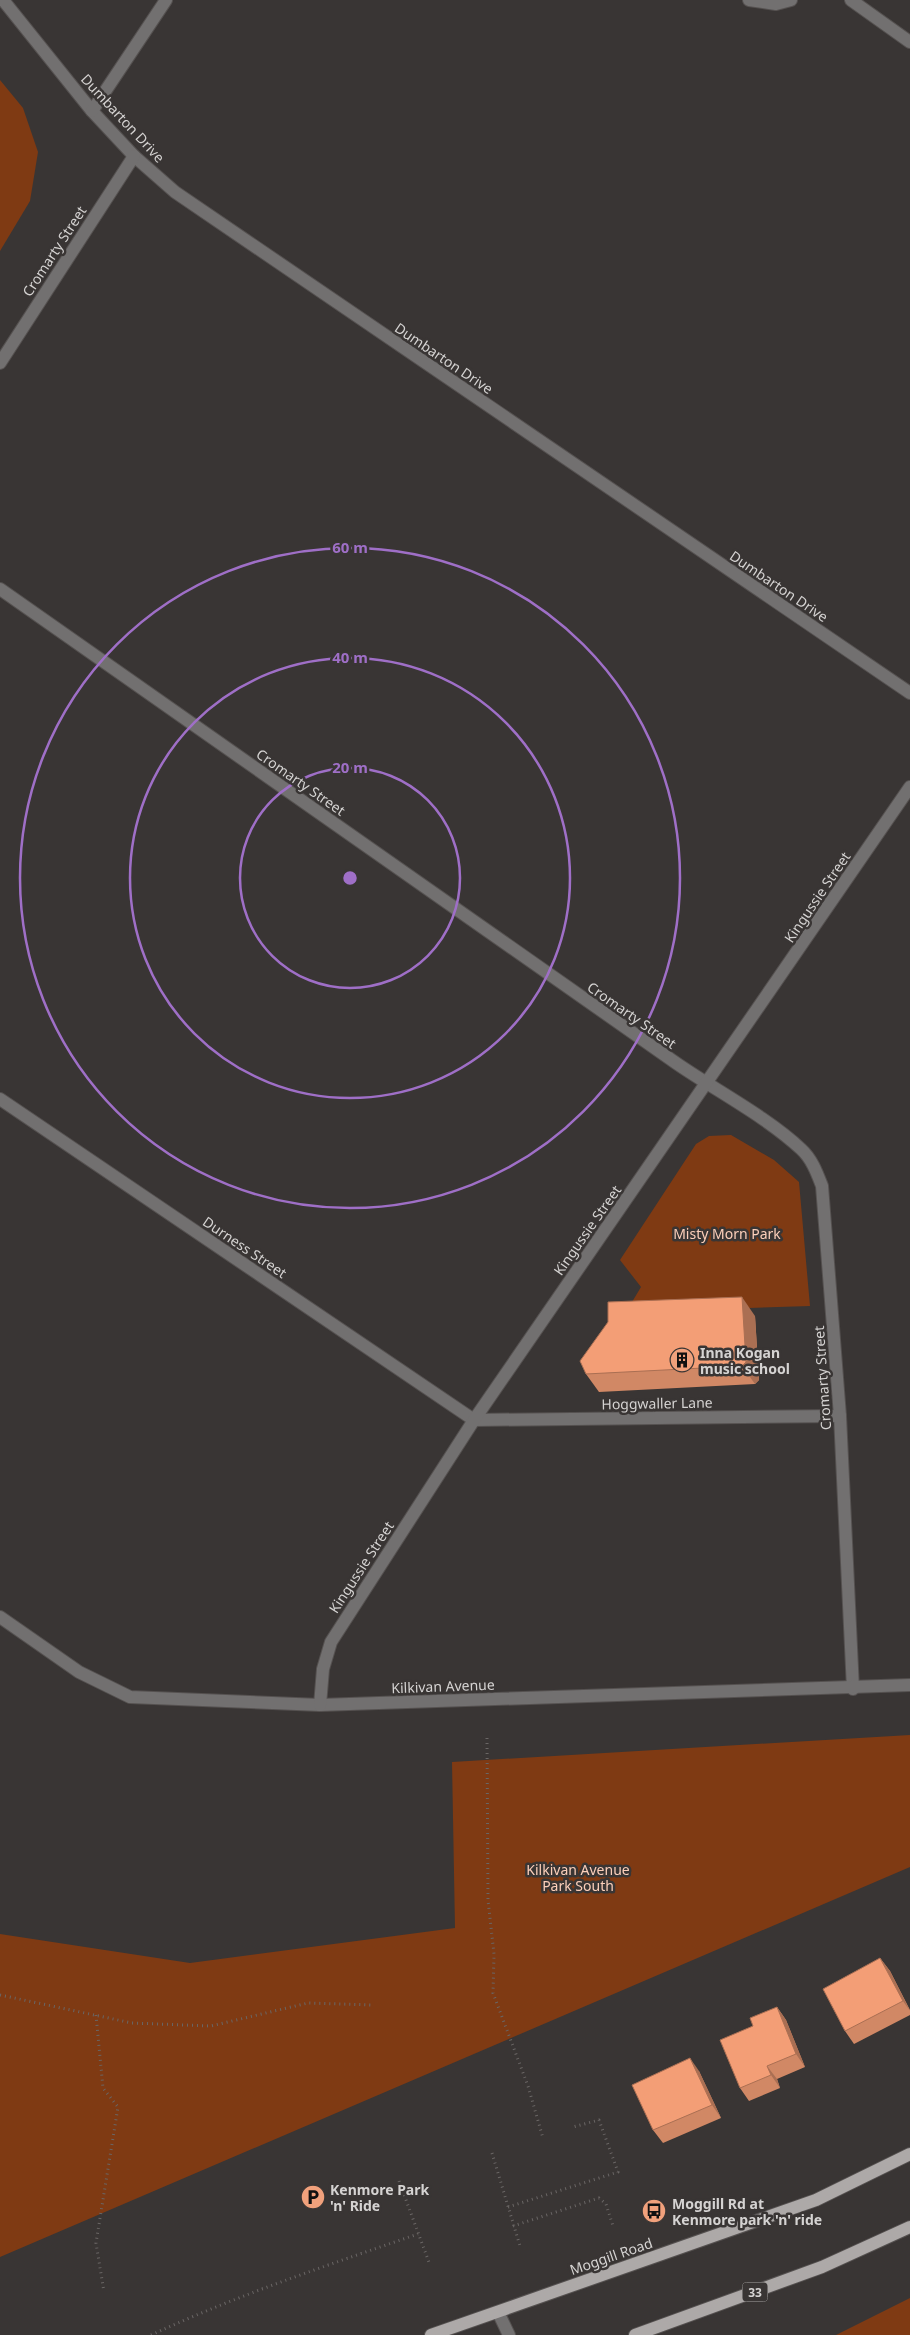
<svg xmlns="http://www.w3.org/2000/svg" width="910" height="2335" viewBox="0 0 910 2335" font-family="'Noto Sans',sans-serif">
<rect width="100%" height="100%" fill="#393534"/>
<g fill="#7f3a13">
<path d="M 0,80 L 23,108 L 38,152 L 30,201 L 0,251 Z"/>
<path d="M 731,1135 L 774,1160 L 799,1182 L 810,1306 L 626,1312 L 641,1287 L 620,1260 L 696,1144 L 709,1136 Z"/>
<path d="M 910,1735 L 910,1867 L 0,2257 L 0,1934 L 190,1963 L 455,1928 L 452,1762 Z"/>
<path d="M 910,2298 L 910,2335 L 836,2335 Z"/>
</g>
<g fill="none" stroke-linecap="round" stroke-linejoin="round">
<g stroke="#555150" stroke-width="14">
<g id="minor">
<path d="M 3,0 L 92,111 L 134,156 L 175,192 L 910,693"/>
<path d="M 749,0 L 776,4 L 791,0"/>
<path d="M 851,0 L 910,42"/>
<path d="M 92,111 L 166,0"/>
<path d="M 0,363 L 134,156"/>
<path d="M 0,589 L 676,1063 C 715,1090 767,1117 801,1149 C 812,1159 817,1173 822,1186 L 840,1416 L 853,1689"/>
<path d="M 0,1099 L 474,1420 L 840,1416"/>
<path d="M 0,1617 L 79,1672 L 130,1697 L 320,1705 L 910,1685"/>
<path d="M 320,1705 L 323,1669 L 331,1642 L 474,1420 L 910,787"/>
<path d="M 498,2312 L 509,2335"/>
</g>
</g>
<g stroke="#555150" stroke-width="14">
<g id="major">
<path d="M 431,2335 L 816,2200 L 910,2154"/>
<path d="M 635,2335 L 822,2267 L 910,2227"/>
</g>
</g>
<g stroke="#6a6665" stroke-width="3" stroke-dasharray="1 4" stroke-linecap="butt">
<path d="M 487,1738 L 488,1900 L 494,1954 L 493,1993 L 528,2086 L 543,2138"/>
<path d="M 0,1995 L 132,2023 L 211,2026 L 308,2003 L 373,2005"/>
<path d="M 96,2015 L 103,2088 L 118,2107 L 96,2243 L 104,2292"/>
<path d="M 492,2153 L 520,2246"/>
<path d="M 399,2181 L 430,2265"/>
<path d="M 508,2207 L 618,2172 L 599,2120 L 573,2127"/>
<path d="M 513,2226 L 599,2198 L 606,2204 L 613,2226"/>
<path d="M 151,2335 C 238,2295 328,2265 418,2234"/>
</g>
<use href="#minor" stroke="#727070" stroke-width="12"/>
<use href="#major" stroke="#ada9a8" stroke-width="12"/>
</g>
<g fill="#d18865">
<path d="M 755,1316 L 759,1380 L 755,1384 L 599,1392 L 586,1374 Z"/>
<path d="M 880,1958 L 890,1971 L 910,2010 L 910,2015 L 854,2044 L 845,2031 Z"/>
<path d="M 777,2007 L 786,2020 L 805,2067 L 777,2079 L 780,2088 L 749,2101 L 740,2088 Z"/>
<path d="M 699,2071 L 721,2118 L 663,2143 L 653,2130 Z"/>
</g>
<g fill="#aa6f53">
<path d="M 742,1297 L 755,1316 L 759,1380 L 755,1384 L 742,1366 Z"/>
<path d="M 880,1958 L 890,1971 L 910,2011 L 903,2001 Z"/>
<path d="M 777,2007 L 786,2020 L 805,2067 L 796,2054 Z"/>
<path d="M 690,2058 L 699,2071 L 721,2118 L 712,2105 Z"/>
<path d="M 767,2066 L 777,2079 L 780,2088 L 771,2075 Z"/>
</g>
<g fill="#f39e76" stroke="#aa6f53">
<path d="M 742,1297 L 746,1362 L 742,1366 L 586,1374 L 580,1361 L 608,1322 L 608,1302 Z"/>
<path d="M 880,1958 L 903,2001 L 845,2031 L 823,1989 Z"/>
<path d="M 777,2007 L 796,2054 L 767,2066 L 771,2075 L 740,2088 L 720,2040 L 753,2026 L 750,2018 Z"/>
<path d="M 690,2058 L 712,2105 L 653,2130 L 632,2085 Z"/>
</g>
<g fill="none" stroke="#9f6fc7" stroke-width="2.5">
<circle cx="350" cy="878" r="110"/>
<circle cx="350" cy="878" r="220"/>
<circle cx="350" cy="878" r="330"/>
</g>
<defs>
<g id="building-disc" transform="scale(1.25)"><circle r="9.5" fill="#f1a17c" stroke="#393534"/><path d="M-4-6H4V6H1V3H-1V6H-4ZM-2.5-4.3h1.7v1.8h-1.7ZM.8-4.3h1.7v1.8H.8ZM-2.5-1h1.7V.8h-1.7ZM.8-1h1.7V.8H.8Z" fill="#111"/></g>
<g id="parking-disc" transform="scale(1.25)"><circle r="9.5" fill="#f1a17c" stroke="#393534"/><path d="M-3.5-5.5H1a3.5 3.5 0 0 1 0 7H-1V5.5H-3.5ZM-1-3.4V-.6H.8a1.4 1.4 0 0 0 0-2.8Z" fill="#111"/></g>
<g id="bus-disc" transform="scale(1.25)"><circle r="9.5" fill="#f1a17c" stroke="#393534"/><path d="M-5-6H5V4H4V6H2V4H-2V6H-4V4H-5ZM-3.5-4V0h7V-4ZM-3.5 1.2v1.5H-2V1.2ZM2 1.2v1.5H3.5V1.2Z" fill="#111"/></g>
</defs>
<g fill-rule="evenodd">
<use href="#building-disc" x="682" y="1360"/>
<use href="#parking-disc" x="313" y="2197"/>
<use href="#bus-disc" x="654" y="2211"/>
</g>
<g text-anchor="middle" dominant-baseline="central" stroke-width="5" stroke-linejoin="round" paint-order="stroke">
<rect fill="#393534" stroke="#a6a4a3" stroke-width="1" x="742.5" y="2282.5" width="25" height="19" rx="4"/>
<g font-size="12" font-weight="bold" fill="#d5d3d2">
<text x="755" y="2292">33</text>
</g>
<g font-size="14" fill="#d5d3d2" stroke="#393534">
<text transform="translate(123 118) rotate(47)">Dumbarton Drive</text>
<text transform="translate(54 251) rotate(-57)">Cromarty Street</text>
<text transform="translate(444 358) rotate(34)">Dumbarton Drive</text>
<text transform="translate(779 586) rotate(34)">Dumbarton Drive</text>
<text transform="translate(301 782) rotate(35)">Cromarty Street</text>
<text transform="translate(817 897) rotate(-56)">Kingussie Street</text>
<text transform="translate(632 1015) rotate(35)">Cromarty Street</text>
<text transform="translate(587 1230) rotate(-55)">Kingussie Street</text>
<text transform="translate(245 1247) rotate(34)">Durness Street</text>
<text transform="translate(822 1378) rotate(-94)">Cromarty Street</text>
<text transform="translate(657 1403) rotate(-1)">Hoggwaller Lane</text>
<text transform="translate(361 1567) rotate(-57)">Kingussie Street</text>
<text transform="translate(443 1686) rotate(-2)">Kilkivan Avenue</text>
<text transform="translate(611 2256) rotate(-19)">Moggill Road</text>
</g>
<g font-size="14" fill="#fccfba" stroke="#393534">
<text x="727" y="1233">Misty Morn Park</text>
<text x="578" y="1869">Kilkivan Avenue<tspan x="578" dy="16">Park South</tspan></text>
</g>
<g font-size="14" font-weight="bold" fill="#d5d3d2" stroke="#393534" text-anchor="start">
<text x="700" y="1352">Inna Kogan<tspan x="700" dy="16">music school</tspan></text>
<text x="330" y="2189">Kenmore Park<tspan x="330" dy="16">'n' Ride</tspan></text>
<text x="672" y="2203">Moggill Rd at<tspan x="672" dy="16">Kenmore park 'n' ride</tspan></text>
</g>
</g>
<circle cx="350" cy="878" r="8" fill="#9f6fc7" stroke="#393534" stroke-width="2.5"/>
<g font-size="15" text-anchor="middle" font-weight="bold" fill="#9f6fc7" stroke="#393534" stroke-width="5" stroke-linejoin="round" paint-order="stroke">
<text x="350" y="553">60 m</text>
<text x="350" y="663">40 m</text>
<text x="350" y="773">20 m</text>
</g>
</svg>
